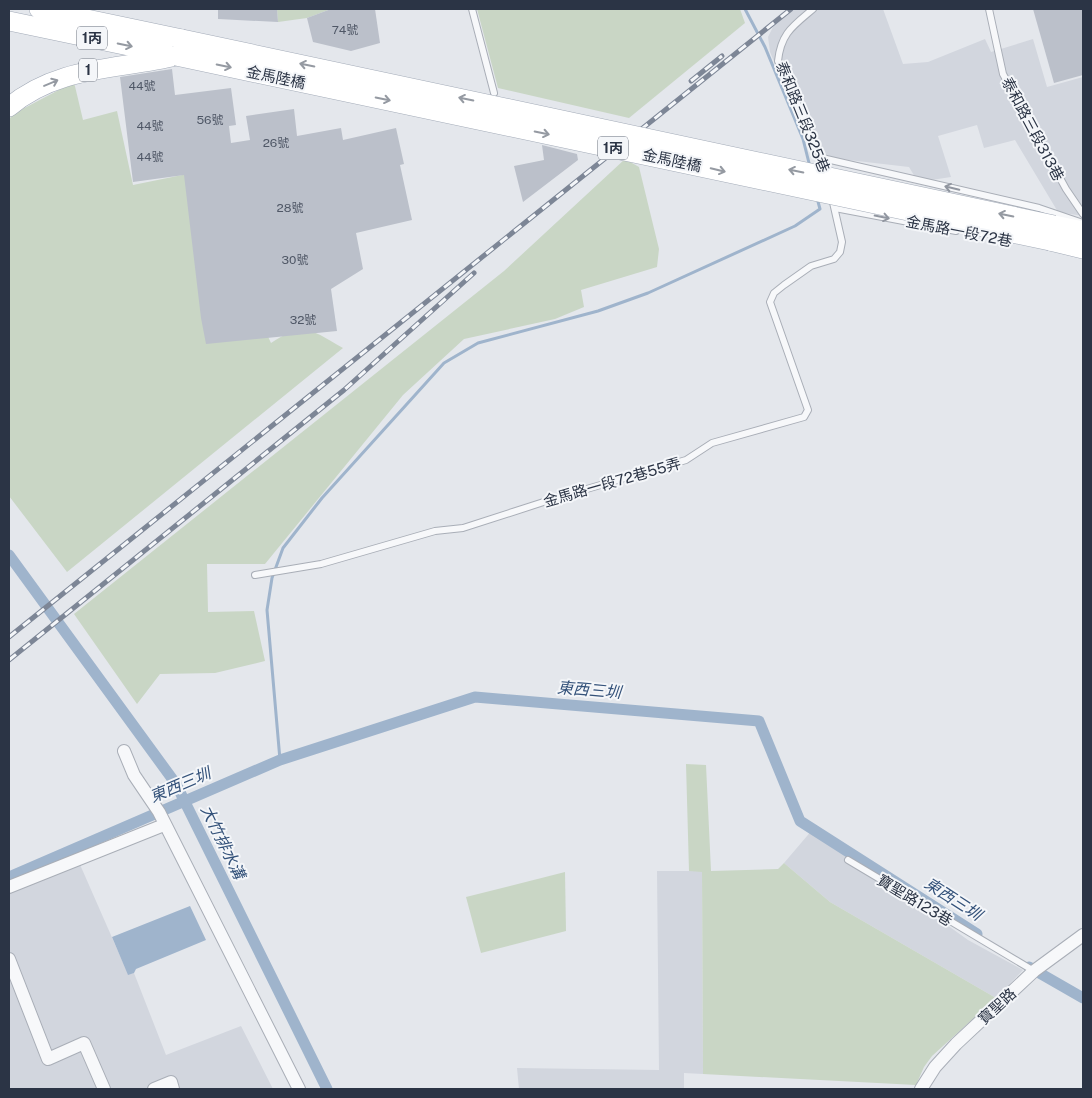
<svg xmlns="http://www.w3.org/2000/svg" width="1092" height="1098" viewBox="0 0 1092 1098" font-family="'Public Sans','Noto Sans TC',sans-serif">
<rect width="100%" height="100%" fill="#e4e7ec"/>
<g fill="#d2d6de">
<path d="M 795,9 L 883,9 L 903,64 L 928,62 L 985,39 L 991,52 L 1033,39 L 1047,87 L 1083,77 L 1083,216 L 1058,212 L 1015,140 L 984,148 L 977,125 L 938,136 L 951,177 L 918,182 L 909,167 L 814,156 L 770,52 L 768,37 L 775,23 Z"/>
<path d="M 813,829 L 968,940 L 1023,970 L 996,998 L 830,902 L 784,863 Z"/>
<path d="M 78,860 L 128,974 L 134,973 L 166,1055 L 241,1026 L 273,1089 L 9,1089 L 9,887 Z"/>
<path d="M 657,871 L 702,871 L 703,1074 L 684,1073 L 684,1089 L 519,1089 L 517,1068 L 659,1070 Z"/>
</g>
<g fill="#c9d6c5">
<path d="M 277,9 L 331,9 L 307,18 L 278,22 Z"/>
<path d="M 477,9 L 740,9 L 745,23 L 629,118 L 498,88 Z"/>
<path d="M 74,82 L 83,120 L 117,111 L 133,185 L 192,173 L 271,343 C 305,321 311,330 343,348 L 67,572 L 9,496 L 9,119 L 15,113 Z"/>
<path d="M 625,159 L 639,167 L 659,249 L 657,267 L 581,290 L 584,307 L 555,319 L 464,339 L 403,395 L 265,564 L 207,564 L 208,612 L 254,611 L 265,661 L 215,673 L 160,674 L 137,704 L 74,614 L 504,271 Z"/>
<path d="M 686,764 L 706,765 L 711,871 L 778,869 L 784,863 L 830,902 L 996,998 L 932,1056 L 924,1067 L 916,1085 L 703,1074 L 702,872 L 689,871 Z"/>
<path d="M 565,872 L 566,931 L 481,953 L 466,897 Z"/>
</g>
<path fill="#9fb4cc" d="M 190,906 L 206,940 L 136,969 L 134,973 L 128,975 L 112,937 Z"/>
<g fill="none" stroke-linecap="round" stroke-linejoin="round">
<g stroke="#9fb4cc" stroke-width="3">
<path d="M 745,9 L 765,47 L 803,139 L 810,167"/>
<path d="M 280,760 L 267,610 L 272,578 L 283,548 L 322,498 L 444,363 L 478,343 L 598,311 L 648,293 L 795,226 L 820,209 L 817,198"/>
</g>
<g stroke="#9fb4cc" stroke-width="11">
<path d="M 9,555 L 176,784 L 327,1089"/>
<path d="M 9,877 L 280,760 L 475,697 L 759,721 L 800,821 L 977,934"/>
<path d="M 1029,967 L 1083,998"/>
</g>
</g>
<g fill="#bbc0ca">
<path d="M 218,9 L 277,9 L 278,22 L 218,19 Z"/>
<path d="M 331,9 L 375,9 L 380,43 L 351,51 L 313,42 L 307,18 Z"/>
<path d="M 1033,9 L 1083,9 L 1083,75 L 1054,83 Z"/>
<path d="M 172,69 L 175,95 L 231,88 L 236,125 L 229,126 L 231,143 L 250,140 L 246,116 L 294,109 L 297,136 L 341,128 L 343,140 L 396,128 L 404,164 L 400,165 L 412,220 L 356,233 L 363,269 L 331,289 L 337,331 L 206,344 L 201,318 L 184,175 L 133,182 L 120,77 Z"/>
<path d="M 542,145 L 577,154 L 578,160 L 523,202 L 514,166 L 544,160 Z"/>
</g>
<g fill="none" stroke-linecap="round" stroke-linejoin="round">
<g stroke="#a9aeb7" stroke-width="8">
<g id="lane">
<path d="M 472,9 L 494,93"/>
<path d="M 813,9 C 793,26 781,33 778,61 L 822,158 L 826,174"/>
<path d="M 989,9 L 1003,74 L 1066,189 L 1083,214"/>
<path d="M 822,158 L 1039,208 L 1083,223"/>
<path d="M 835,208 L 956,231"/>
<path d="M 255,575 L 321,564 L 435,531 L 463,528 L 556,498 L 686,460 L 712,443 L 804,417 L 808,410 L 770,302 L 774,293 L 784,285 L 811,266 L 834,259 L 840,252 L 842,242 L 832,198"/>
<path d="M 848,860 L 1034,971"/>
</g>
</g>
<g stroke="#a9aeb7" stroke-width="14">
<g id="street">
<path d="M 124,751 L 134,775 L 159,812 L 299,1089"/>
<path d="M 9,887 L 164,825"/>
<path d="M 9,959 L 48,1059 L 84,1043 L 104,1089"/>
<path d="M 154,1089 L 171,1082 L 173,1089"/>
<path d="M 921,1089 L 935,1067 L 956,1044 L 1034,971 L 1083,935"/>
</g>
</g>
<g stroke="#a3abb8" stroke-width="20">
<g id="primary">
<path d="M 39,9 L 182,39"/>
<path d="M 9,21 L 167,54"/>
<path d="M 9,107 C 58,66 117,70 176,56"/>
<path d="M 1054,225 L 1083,231"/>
<path d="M 1050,241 L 1083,249"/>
</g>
</g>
<use href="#lane" stroke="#f7f8fa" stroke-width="6"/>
<use href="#street" stroke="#f7f8fa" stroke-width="12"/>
<use href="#primary" stroke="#fff" stroke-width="19"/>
<g stroke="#7d8696" stroke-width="5">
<g id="rail">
<path d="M 691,81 L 722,56"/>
<path d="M 9,637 L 791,9"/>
<path d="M 9,660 L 344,390 L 474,273"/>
</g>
</g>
<use href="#rail" stroke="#f4f6f9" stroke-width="3" stroke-dasharray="9" stroke-linecap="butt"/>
<g stroke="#a3abb8" stroke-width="20" stroke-linecap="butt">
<g id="primary-bridge">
<path d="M 182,39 L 1054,225"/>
<path d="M 176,56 L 1050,241"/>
</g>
</g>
<use href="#primary-bridge" stroke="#fff" stroke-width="19"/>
</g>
<defs><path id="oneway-shaft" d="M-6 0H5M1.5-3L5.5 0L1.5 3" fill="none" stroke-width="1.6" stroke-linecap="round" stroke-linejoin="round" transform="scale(1.25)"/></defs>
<g stroke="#959aa2">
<use href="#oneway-shaft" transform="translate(125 45) rotate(12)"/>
<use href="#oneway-shaft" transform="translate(307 65) rotate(-168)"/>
<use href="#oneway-shaft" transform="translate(224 66) rotate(12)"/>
<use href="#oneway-shaft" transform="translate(51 83) rotate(-23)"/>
<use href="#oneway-shaft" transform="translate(383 99) rotate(12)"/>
<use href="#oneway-shaft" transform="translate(466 99) rotate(-168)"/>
<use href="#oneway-shaft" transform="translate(542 133) rotate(12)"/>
<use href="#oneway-shaft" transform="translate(718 170) rotate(13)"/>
<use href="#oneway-shaft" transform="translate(796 171) rotate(-168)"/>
<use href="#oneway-shaft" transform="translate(1006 215) rotate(-168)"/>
</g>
<g stroke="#9196a0">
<use href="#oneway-shaft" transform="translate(952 188) rotate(-167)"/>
<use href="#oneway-shaft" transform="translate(882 217) rotate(11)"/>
</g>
<g text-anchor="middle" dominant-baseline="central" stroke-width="4" stroke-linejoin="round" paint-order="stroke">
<g font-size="12" fill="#4f5766">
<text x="345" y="30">74號</text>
<text x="142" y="86">44號</text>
<text x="210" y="120">56號</text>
<text x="150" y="126">44號</text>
<text x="276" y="143">26號</text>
<text x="150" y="157">44號</text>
<text x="290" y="208">28號</text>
<text x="295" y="260">30號</text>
<text x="303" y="320">32號</text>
</g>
<g fill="#f4f6f9" stroke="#676e7b" stroke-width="1">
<rect x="77" y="26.5" width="30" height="23" rx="4"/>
<rect x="79" y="58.5" width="18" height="23" rx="4"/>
<rect x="598" y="136.5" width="30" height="23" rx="4"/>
</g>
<g font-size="14" font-weight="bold" fill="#2b3445">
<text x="92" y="38">1丙</text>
<text x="88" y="70">1</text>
<text x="613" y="148">1丙</text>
</g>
<g font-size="15" fill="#2b3445" stroke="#f4f6f9">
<text transform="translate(276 77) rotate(12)">金馬陸橋</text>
<text transform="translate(803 117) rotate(68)">泰和路三段325巷</text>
<text transform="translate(1033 129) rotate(62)">泰和路三段313巷</text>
<text transform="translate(672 160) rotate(12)">金馬陸橋</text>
<text transform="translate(959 231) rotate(11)">金馬路一段72巷</text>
<text transform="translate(612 482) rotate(-16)">金馬路一段72巷55弄</text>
<text transform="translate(915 900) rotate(31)">寶聖路123巷</text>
<text transform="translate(997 1006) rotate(-43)">寶聖路</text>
</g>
<g font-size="16" font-style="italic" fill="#34527a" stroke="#f4f6f9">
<text transform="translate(589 690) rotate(5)">東西三圳</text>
<text transform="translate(180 785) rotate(-23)">東西三圳</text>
<text transform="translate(223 842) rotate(64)">大竹排水溝</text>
<text transform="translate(953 899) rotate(33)">東西三圳</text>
</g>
</g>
<rect width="1092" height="1098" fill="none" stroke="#2b3445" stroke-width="20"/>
</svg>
